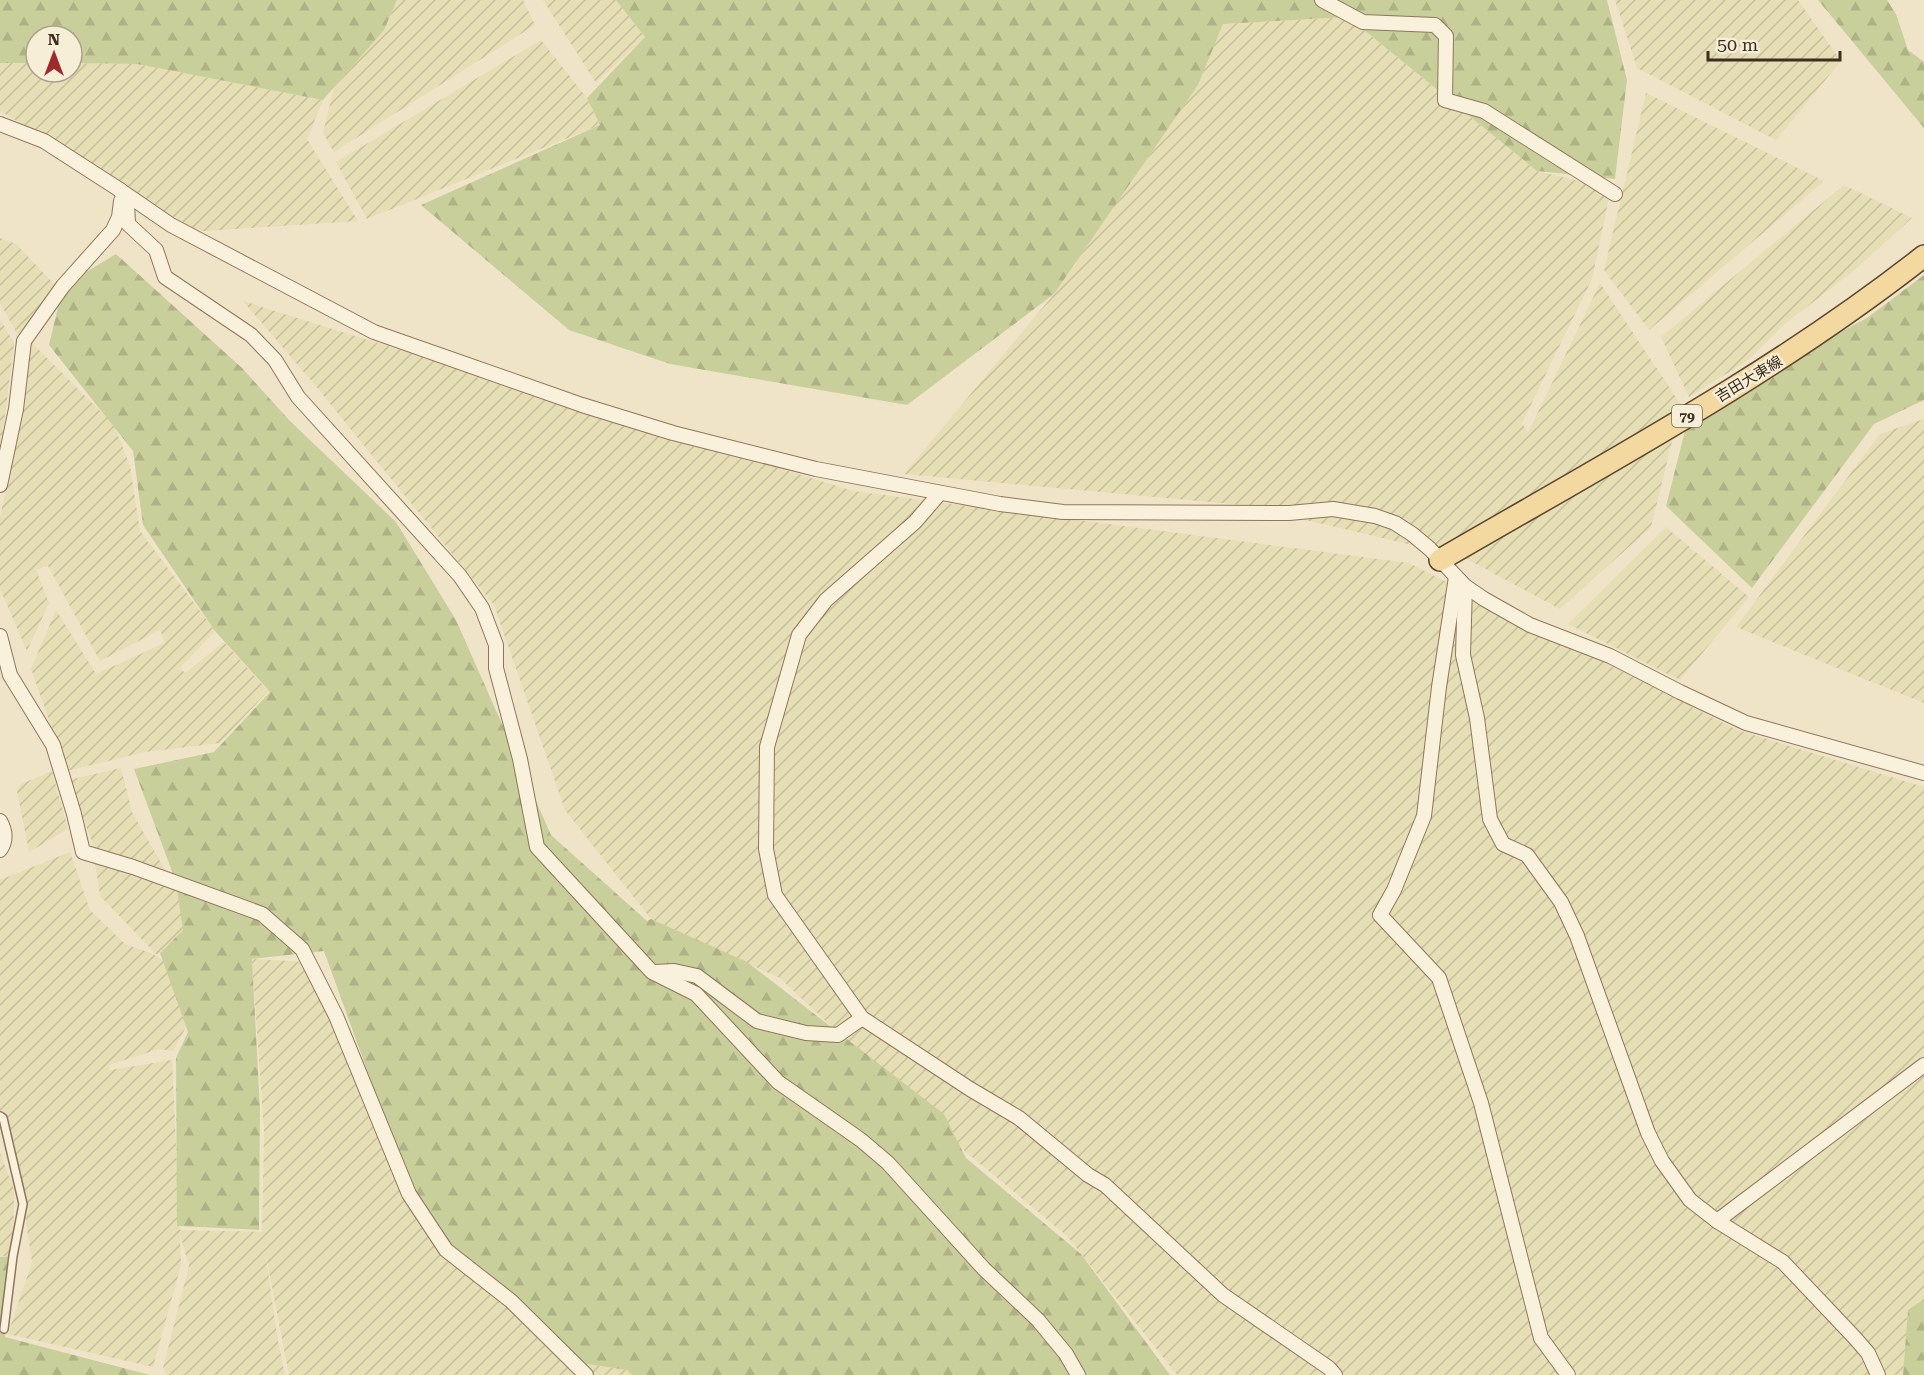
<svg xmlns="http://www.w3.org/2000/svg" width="1924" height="1375" viewBox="0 0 1924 1375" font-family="'Roboto Serif','Noto Sans JP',serif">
<defs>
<pattern id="farmland-furrows" width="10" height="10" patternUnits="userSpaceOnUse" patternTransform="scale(1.5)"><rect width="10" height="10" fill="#e6deb5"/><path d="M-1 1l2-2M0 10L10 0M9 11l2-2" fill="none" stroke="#c6bf9b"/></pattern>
<pattern id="forest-firs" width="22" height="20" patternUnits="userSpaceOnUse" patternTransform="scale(1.5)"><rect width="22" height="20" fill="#c9cf9b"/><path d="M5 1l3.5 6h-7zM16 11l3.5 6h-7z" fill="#aeb285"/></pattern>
</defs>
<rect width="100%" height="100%" fill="#f0e4c8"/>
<g fill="url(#farmland-furrows)">
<path d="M 397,0 L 523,0 L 535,25 L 334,152 L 323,133 L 334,87 L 384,30 Z"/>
<path d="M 543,0 L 619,0 L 645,37 L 596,83 Z"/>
<path d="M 1615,0 L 1798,0 L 1841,61 L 1776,140 L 1637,68 Z"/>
<path d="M 1348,17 L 1537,171 L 1607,188 L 1609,198 L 1592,279 L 1522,423 L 1528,433 L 1600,283 L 1681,405 L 1651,527 L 1560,609 L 1463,557 L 1243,505 L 904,474 L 1054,294 L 1198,85 L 1222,24 Z"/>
<path d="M 541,40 L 587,98 L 600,125 L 367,219 L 336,162 Z"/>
<path d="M 0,63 L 36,63 L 36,72 L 72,72 L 72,63 L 137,64 L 323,100 L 307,139 L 358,221 L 205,231 L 192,229 L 131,189 L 0,111 Z"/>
<path d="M 1646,93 L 1824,181 L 1649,330 L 1604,270 Z"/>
<path d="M 1844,185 L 1912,218 L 1856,269 L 1786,323 L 1747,361 L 1689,397 L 1661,337 Z"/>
<path d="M 0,238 L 16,244 L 56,286 L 18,335 L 0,303 Z"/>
<path d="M 243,301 L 853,491 L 1409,563 L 1737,730 L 1924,787 L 1924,1299 L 1908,1310 L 1903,1375 L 1177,1375 L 1067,1236 L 961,1148 L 780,978 L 651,919 L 565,810 L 494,605 L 314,384 Z"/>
<path d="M 0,319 L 14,343 L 0,456 Z"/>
<path d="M 31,342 L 114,425 L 130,466 L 140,531 L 215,631 L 180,668 L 185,673 L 224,642 L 268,691 L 220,743 L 145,752 L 67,771 L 31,669 L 56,610 L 96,674 L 165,643 L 160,630 L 100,661 L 48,566 L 36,570 L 49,603 L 27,651 L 0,589 L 0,517 L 11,466 Z"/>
<path d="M 1924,419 L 1924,703 L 1736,627 L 1880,434 Z"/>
<path d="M 1666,527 L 1749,597 L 1680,680 L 1568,624 Z"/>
<path d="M 121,768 L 132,812 L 181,898 L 183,930 L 157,955 L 100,896 L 92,842 L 69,780 Z"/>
<path d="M 52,771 L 68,829 L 29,852 L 17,791 L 21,784 Z"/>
<path d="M 70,852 L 90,910 L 125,944 L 153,954 L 166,962 L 187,1025 L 173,1051 L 159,1049 L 109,1065 L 110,1070 L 172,1060 L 180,1230 L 262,1232 L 264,1131 L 252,959 L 305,962 L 415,1203 L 574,1362 L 627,1370 L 632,1375 L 289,1375 L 265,1251 L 278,1341 L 285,1375 L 167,1375 L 163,1368 L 189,1266 L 180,1234 L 181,1265 L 153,1367 L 8,1334 L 32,1262 L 14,1141 L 0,1112 L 0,880 Z"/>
<path d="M 0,1153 L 14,1189 L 13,1256 L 0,1256 Z"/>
</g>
<g fill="url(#forest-firs)">
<path d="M 0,0 L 397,0 L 384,30 L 323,100 L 137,64 L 72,63 L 72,36 L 36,36 L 36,63 L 0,63 Z"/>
<path d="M 616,0 L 1607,0 L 1627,80 L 1615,179 L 1537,171 L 1348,17 L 1223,24 L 1198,85 L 1054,294 L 907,405 L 670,364 L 569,330 L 421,205 L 600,125 L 587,98 L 645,37 Z"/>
<path d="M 1818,0 L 1887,0 L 1896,14 L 1908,50 L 1924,62 L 1924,128 Z"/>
<path d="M 116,254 L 242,368 L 290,421 L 396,522 L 456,620 L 551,835 L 647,921 L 651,919 L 747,962 L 944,1114 L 966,1158 L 1081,1254 L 1170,1375 L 632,1375 L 627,1370 L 574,1362 L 449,1247 L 415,1203 L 324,951 L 252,959 L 260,1109 L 259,1230 L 177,1226 L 176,1058 L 188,1032 L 160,953 L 183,930 L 176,882 L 134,769 L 214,752 L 270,692 L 215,631 L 143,525 L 133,451 L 49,345 L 63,286 Z"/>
<path d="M 1924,275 L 1924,400 L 1874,424 L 1752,588 L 1666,506 L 1690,411 L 1867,318 Z"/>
<path d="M 13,1256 L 5,1337 L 150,1375 L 0,1375 L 0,1257 Z"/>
<path d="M 1924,1299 L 1924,1375 L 1903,1375 L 1908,1310 Z"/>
</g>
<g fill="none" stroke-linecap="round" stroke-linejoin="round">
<g stroke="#8d765c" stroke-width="10">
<path id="lane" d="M 0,1116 L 3,1118 L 23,1204 L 13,1256 L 4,1329"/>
</g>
<g stroke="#8d765c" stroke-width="16">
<g id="street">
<path d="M 1322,0 L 1363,22 L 1435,25 L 1446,36 L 1445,100 L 1484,111 L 1615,194"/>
<path d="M 0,124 L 44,141 L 120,190 L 171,225 L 374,332 L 582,405 L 673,433 L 816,469 L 1000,504 L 1063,512 L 1289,513 L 1333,509 L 1375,516 L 1395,523 L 1412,534 L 1430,549 L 1465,586 L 1484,599 L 1530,625 L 1610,656 L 1680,692 L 1746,723 L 1924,773"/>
<path d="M 120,190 L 127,203 L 128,224 L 156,250 L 165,277 L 251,335 L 275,360 L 298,397 L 460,576 L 482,608 L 496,645 L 496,668 L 520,759 L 537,847 L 652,972 L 696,994 L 778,1082 L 861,1140 L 888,1163 L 984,1269 L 1038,1320 L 1066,1354 L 1078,1375"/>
<path d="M 0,485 L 16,409 L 24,341 L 63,286 L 113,230 L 119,217 L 121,201"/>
<path d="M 940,493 L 915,522 L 826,600 L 799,635 L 767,747 L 766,849 L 775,895 L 862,1018 L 970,1089 L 1019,1118 L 1088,1175 L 1105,1185 L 1223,1295 L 1329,1368 L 1335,1375"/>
<path d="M 1456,577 L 1439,687 L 1424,816 L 1394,890 L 1380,915 L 1439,978 L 1481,1103 L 1541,1338 L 1568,1375"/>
<path d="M 1465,586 L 1463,655 L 1477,718 L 1490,819 L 1503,844 L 1527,855 L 1561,902 L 1577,936 L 1648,1133 L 1662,1161 L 1690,1200 L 1717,1221 L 1783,1262 L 1855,1338 L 1868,1353 L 1878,1375"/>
<path d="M 0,636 L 10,675 L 53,745 L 74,814 L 83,852 L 133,867 L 262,914 L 302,949 L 336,1016 L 409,1194 L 446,1250 L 511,1301 L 586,1375"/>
<path d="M 0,821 C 5,830 7,840 0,850"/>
<path d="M 655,972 L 674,971 L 697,976 L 757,1021 L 806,1033 L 838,1035 L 862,1018"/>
<path d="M 1717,1221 L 1924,1065"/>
</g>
</g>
<g stroke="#5b4430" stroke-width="24">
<path id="primary" d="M 1440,560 C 1605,464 1774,374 1924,256"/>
</g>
<use href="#lane" stroke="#faf1dc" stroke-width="7"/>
<use href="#street" stroke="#faf1dc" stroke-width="14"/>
<use href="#primary" stroke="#f3d9a0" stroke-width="21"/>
</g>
<g text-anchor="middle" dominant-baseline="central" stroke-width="5" stroke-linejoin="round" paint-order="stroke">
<rect fill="#f7eed8" stroke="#756857" stroke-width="1.5" x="1672" y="405" width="30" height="22" rx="4.5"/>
<g font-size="14" font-weight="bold" fill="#3d2e20">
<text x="1687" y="416">79</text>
</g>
<g font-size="15" fill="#3d2e20" stroke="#f7eed8">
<text transform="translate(1749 379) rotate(-31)">吉田大東線</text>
</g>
</g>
<g transform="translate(54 54)"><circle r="28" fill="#f7eed8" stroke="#ada18e" stroke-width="1.5"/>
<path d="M0-4.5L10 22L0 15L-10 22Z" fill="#9e2a2b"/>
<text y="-9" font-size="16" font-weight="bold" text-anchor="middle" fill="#3d2e20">N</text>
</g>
<path d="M1708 51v9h132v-9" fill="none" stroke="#3d2e20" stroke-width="3"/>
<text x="1717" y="51" font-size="18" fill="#3d2e20" stroke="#f7eed8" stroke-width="4.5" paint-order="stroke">50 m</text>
</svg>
